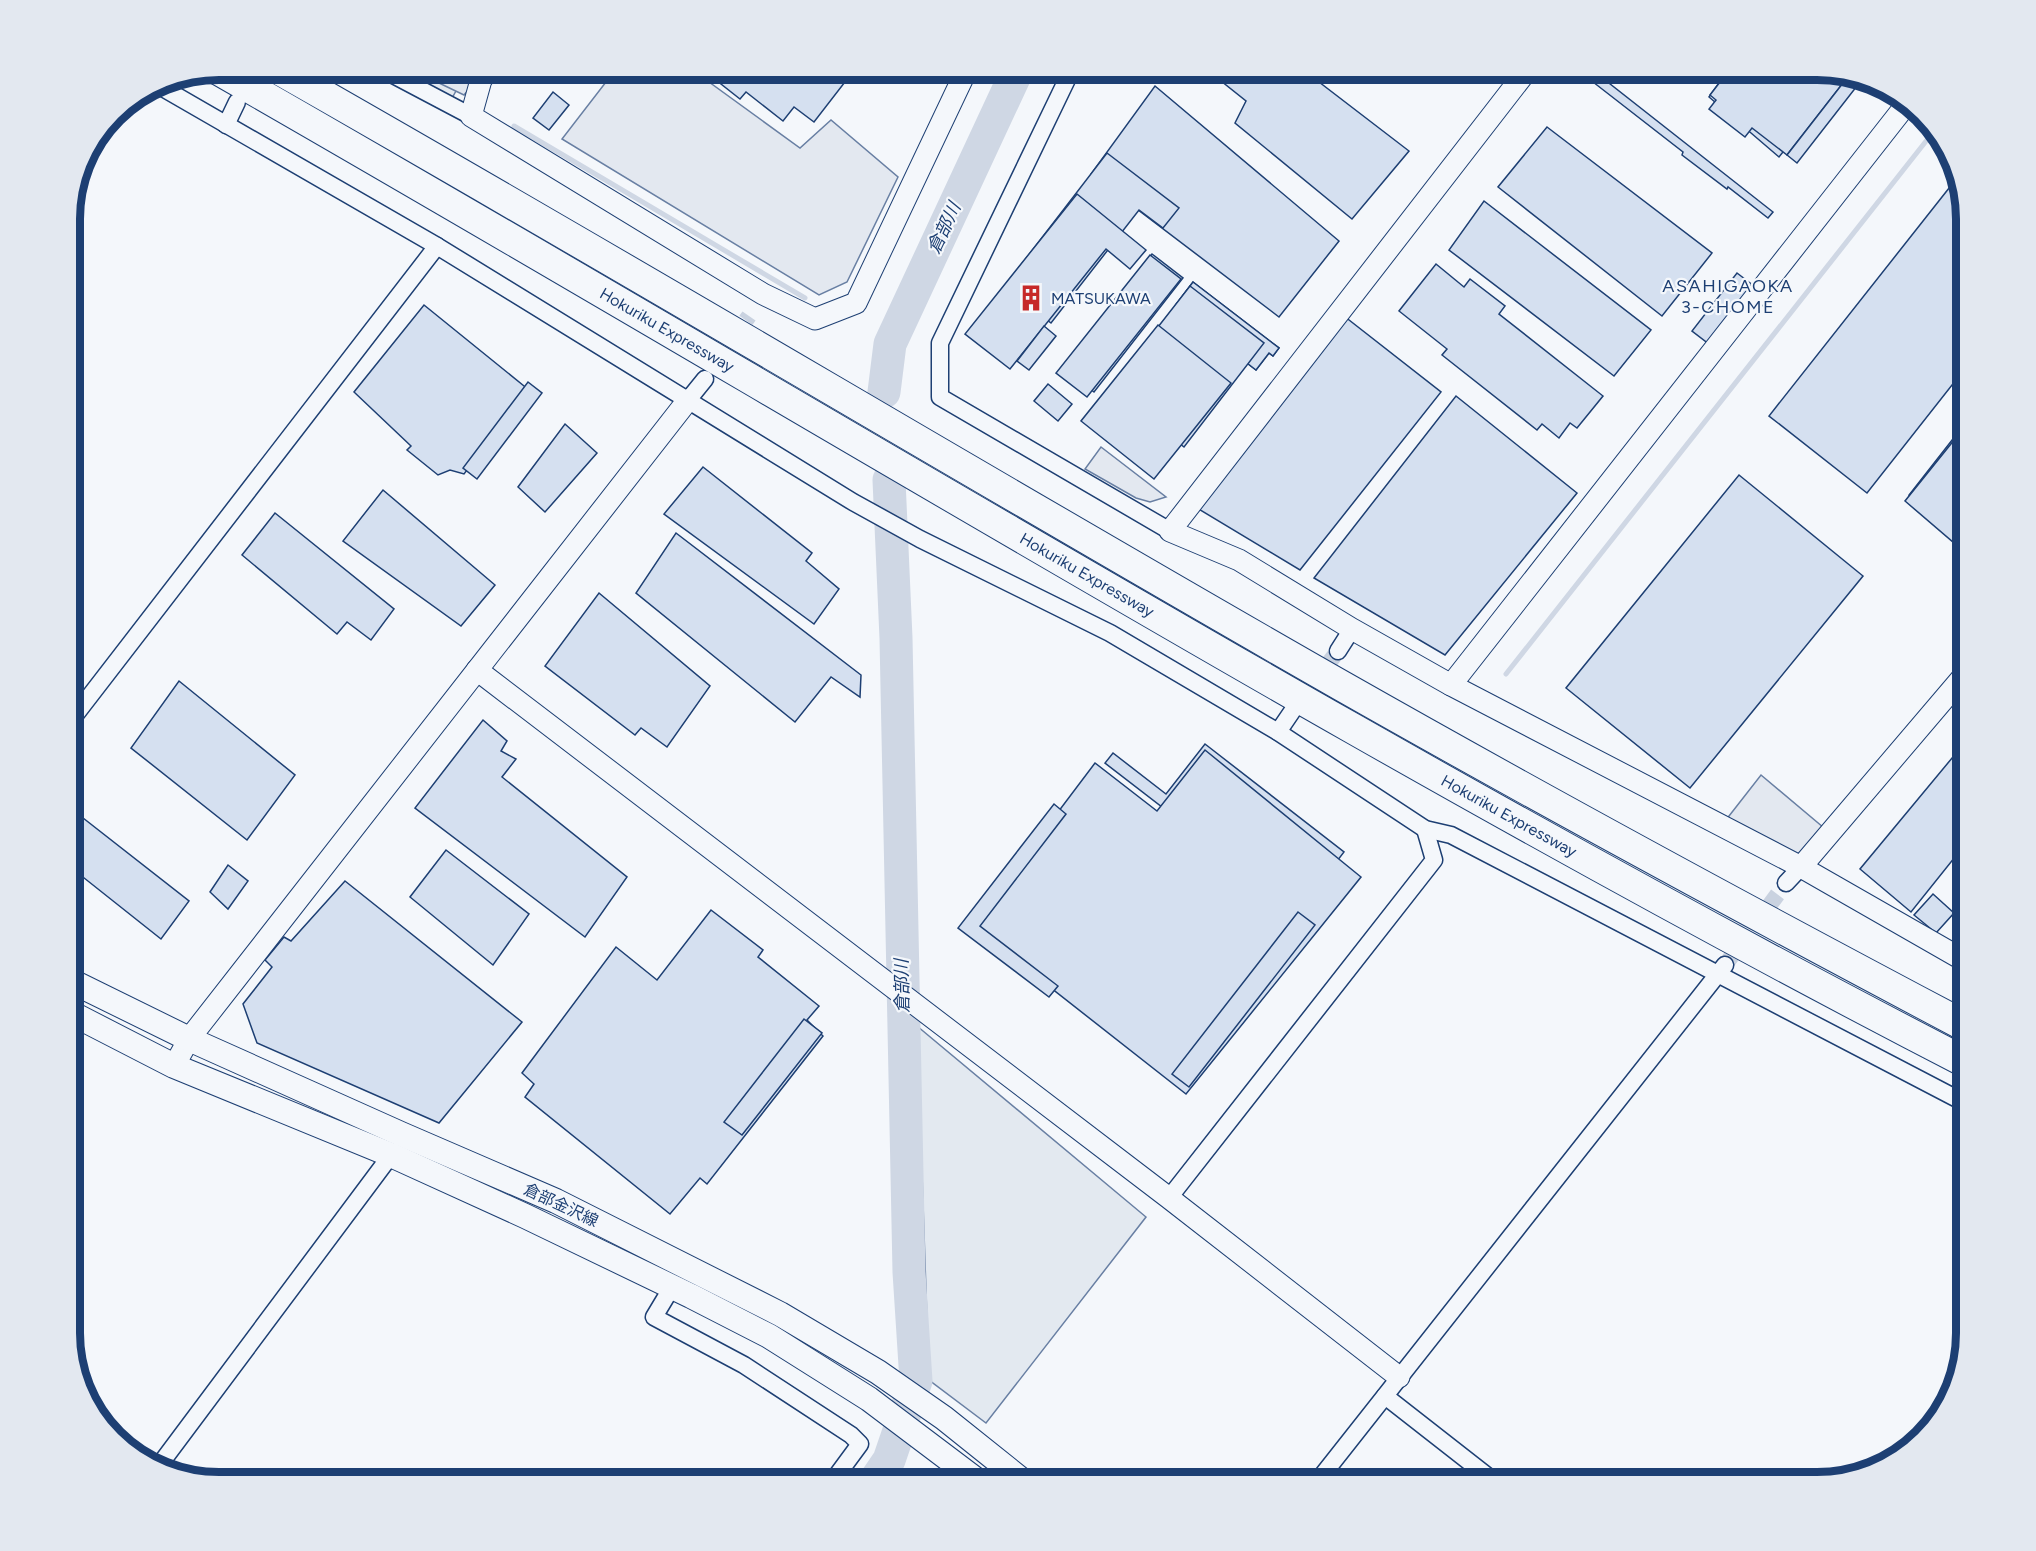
<svg xmlns="http://www.w3.org/2000/svg" width="2036" height="1551" viewBox="0 0 2036 1551" font-family="Figtree,'Noto Sans JP',sans-serif">
<rect width="100%" height="100%" fill="#f4f7fb"/>
<g fill="#e3e9f0" stroke="#687fa3" stroke-width="1.5">
<path d="M 396,69 L 468,69 L 451,100 Z"/>
<path d="M 917,1026 L 1146,1217 L 986,1423 L 929,1380 Z"/>
</g>
<g fill="#e3e8f0" stroke="#687fa3" stroke-width="1.5">
<path d="M 416,69 L 455,69 L 474,83 L 464,95 L 414,71 Z"/>
<path d="M 616,69 L 691,69 L 800,148 L 831,120 L 898,177 L 847,282 L 819,295 L 562,139 Z"/>
<path d="M 1101,447 L 1166,497 L 1150,502 L 1136,498 L 1085,469 Z"/>
<path d="M 1761,775 L 1830,833 L 1805,858 L 1722,825 Z"/>
</g>
<g fill="none" stroke-linecap="round" stroke-linejoin="round">
<g stroke="#cfd7e4" stroke-width="5">
<path d="M 514,126 L 805,298"/>
<path d="M 1506,674 L 1934,131"/>
</g>
<g stroke="#cfd7e4" stroke-width="33">
<path d="M 884,392 L 890,344 L 1018,69"/>
<path d="M 874,1482 L 889,1460 L 916,1381 L 909,1272 L 896,638 L 889,480"/>
</g>
</g>
<g fill="#d5e0f0" stroke="#1d3f73" stroke-width="1.5">
<path d="M 702,69 L 855,69 L 814,122 L 794,107 L 783,121 L 746,92 L 740,99 Z"/>
<path d="M 1206,69 L 1302,69 L 1409,151 L 1352,219 L 1235,123 L 1246,101 Z"/>
<path d="M 1589,69 L 1591,69 L 1773,212 L 1768,218 L 1728,187 L 1727,189 L 1682,155 L 1683,152 L 1584,75 Z"/>
<path d="M 1729,69 L 1818,69 L 1845,74 L 1779,157 L 1709,97 Z"/>
<path d="M 1730,69 L 1818,69 L 1850,74 L 1787,155 L 1752,128 L 1745,137 L 1709,109 L 1716,100 L 1710,95 Z"/>
<path d="M 1850,74 L 1864,77 L 1797,163 L 1787,155 Z"/>
<path d="M 1155,86 L 1339,241 L 1279,317 L 1091,174 Z"/>
<path d="M 553,92 L 569,105 L 549,130 L 533,118 Z"/>
<path d="M 1547,127 L 1712,253 L 1662,316 L 1498,187 Z"/>
<path d="M 1107,153 L 1179,208 L 1163,228 L 1139,210 L 1051,323 L 1004,287 Z"/>
<path d="M 1957,178 L 1967,218 L 1967,366 L 1867,493 L 1769,416 Z"/>
<path d="M 1077,194 L 1146,250 L 1130,269 L 1106,249 L 1010,369 L 965,334 Z"/>
<path d="M 1484,201 L 1651,330 L 1614,376 L 1449,250 Z"/>
<path d="M 1152,254 L 1183,278 L 1094,392 L 1063,368 Z"/>
<path d="M 1150,255 L 1181,279 L 1087,397 L 1056,373 Z"/>
<path d="M 1436,264 L 1464,287 L 1470,279 L 1505,306 L 1499,314 L 1603,396 L 1577,428 L 1570,423 L 1559,438 L 1542,424 L 1537,430 L 1442,355 L 1447,349 L 1399,311 Z"/>
<path d="M 1737,273 L 1763,293 L 1718,351 L 1692,331 Z"/>
<path d="M 1193,282 L 1279,348 L 1273,356 L 1269,353 L 1256,370 L 1194,322 L 1192,325 L 1183,318 L 1185,315 L 1175,306 Z"/>
<path d="M 1193,282 L 1279,348 L 1273,356 L 1269,353 L 1256,370 L 1194,322 L 1192,325 L 1183,318 L 1185,315 L 1175,306 Z"/>
<path d="M 1190,286 L 1264,343 L 1184,447 L 1130,405 L 1119,420 L 1115,418 L 1111,424 L 1094,413 L 1117,384 L 1115,382 Z"/>
<path d="M 424,305 L 529,390 L 464,474 L 450,470 L 438,475 L 407,450 L 411,446 L 354,392 Z"/>
<path d="M 1335,309 L 1441,392 L 1300,570 L 1187,502 Z"/>
<path d="M 1158,325 L 1231,383 L 1154,479 L 1081,421 Z"/>
<path d="M 1044,326 L 1056,336 L 1029,370 L 1017,361 Z"/>
<path d="M 528,382 L 542,393 L 477,479 L 463,468 Z"/>
<path d="M 1048,384 L 1072,404 L 1058,421 L 1034,401 Z"/>
<path d="M 1456,396 L 1577,493 L 1445,655 L 1314,578 Z"/>
<path d="M 1967,421 L 1967,540 L 1909,495 Z"/>
<path d="M 565,424 L 597,453 L 545,512 L 518,487 Z"/>
<path d="M 1967,424 L 1967,554 L 1905,501 Z"/>
<path d="M 703,467 L 812,553 L 806,561 L 839,589 L 814,624 L 664,514 Z"/>
<path d="M 1739,475 L 1863,576 L 1690,788 L 1566,688 Z"/>
<path d="M 383,490 L 495,585 L 461,626 L 343,541 Z"/>
<path d="M 275,513 L 394,609 L 371,640 L 347,622 L 337,634 L 242,555 Z"/>
<path d="M 676,533 L 861,675 L 860,697 L 831,677 L 795,722 L 636,593 Z"/>
<path d="M 599,593 L 710,686 L 667,747 L 641,728 L 635,735 L 545,666 Z"/>
<path d="M 179,681 L 295,775 L 247,840 L 131,748 Z"/>
<path d="M 483,720 L 507,741 L 501,751 L 516,759 L 502,777 L 627,877 L 585,937 L 415,808 Z"/>
<path d="M 1967,740 L 1967,842 L 1911,912 L 1860,869 Z"/>
<path d="M 1205,744 L 1344,852 L 1298,912 L 1105,763 L 1113,753 L 1166,794 Z"/>
<path d="M 1205,750 L 1361,877 L 1186,1094 L 972,926 L 1095,763 L 1157,811 Z"/>
<path d="M 1054,804 L 1066,814 L 980,926 L 1058,986 L 1049,997 L 958,928 Z"/>
<path d="M 69,807 L 189,901 L 161,939 L 69,866 Z"/>
<path d="M 446,850 L 529,914 L 493,965 L 410,897 Z"/>
<path d="M 228,865 L 248,881 L 228,909 L 210,892 Z"/>
<path d="M 345,881 L 522,1022 L 439,1123 L 257,1043 L 243,1004 L 272,967 L 265,960 L 284,937 L 291,941 Z"/>
<path d="M 1933,894 L 1954,913 L 1936,933 L 1914,915 Z"/>
<path d="M 711,910 L 763,950 L 758,957 L 819,1006 L 807,1020 L 823,1036 L 707,1184 L 700,1178 L 670,1214 L 525,1097 L 534,1084 L 522,1073 L 616,947 L 657,980 Z"/>
<path d="M 1298,912 L 1315,925 L 1189,1087 L 1172,1074 Z"/>
<path d="M 804,1019 L 822,1033 L 742,1135 L 724,1122 Z"/>
</g>
<g fill="none" stroke-linecap="round" stroke-linejoin="round">
<g stroke="#c9d2e0" stroke-width="16" stroke-dasharray="16 8" stroke-linecap="butt">
<path d="M 732,340 L 749,316"/>
<path d="M 1296,705 L 1338,651"/>
<path d="M 1725,965 L 1786,883"/>
</g>
<g stroke="#1d3f73" stroke-width="19">
<g id="minor">
<path d="M 382,69 L 471,116"/>
<path d="M 1072,69 L 940,343 L 940,397 L 1170,531"/>
<path d="M 156,84 L 437,246 L 853,502 L 920,539 L 1110,633 L 1278,732 L 1425,829 L 1451,835 L 1967,1104"/>
<path d="M 226,125 L 237,102"/>
<path d="M 688,400 L 705,379"/>
<path d="M 1338,651 L 1352,629"/>
<path d="M 69,723 L 437,246"/>
<path d="M 1278,732 L 1293,710"/>
<path d="M 1786,883 L 1801,867"/>
<path d="M 1169,1198 L 1434,860 L 1425,829"/>
<path d="M 672,1287 L 654,1317 L 744,1365 L 851,1435 L 860,1444 L 832,1482"/>
<path d="M 1385,1396 L 1495,1482"/>
<path d="M 158,1467 L 391,1155"/>
<path d="M 1317,1482 L 1725,965"/>
</g>
</g>
<g stroke="#1d3f73" stroke-width="23">
<g id="tertiary">
<path d="M 489,69 L 481,80 L 471,116 L 763,294 L 815,319 L 856,303 L 967,69"/>
<path d="M 1528,69 L 1170,531 L 1239,560 L 1352,629 L 1451,685 L 1801,867 L 1967,962"/>
<path d="M 477,670 L 1169,1198 L 1399,1377"/>
<path d="M 1451,685 L 1909,101"/>
<path d="M 1801,867 L 1967,672"/>
<path d="M 174,1066 L 189,1039 L 688,400"/>
</g>
</g>
<g stroke="#1d3f73" stroke-width="26">
<g id="secondary">
<path d="M 69,980 L 189,1039 L 401,1134 L 556,1201 L 780,1314 L 878,1372 L 944,1418 L 1024,1482"/>
<path d="M 69,1012 L 174,1066 L 391,1155 L 525,1216 L 691,1296 L 769,1336 L 869,1399 L 979,1482"/>
</g>
</g>
<g stroke="#1d3f73" stroke-width="32">
<g id="motorway">
<path d="M 217,69 C 799,402 1370,755 1967,1063"/>
<path d="M 278,69 C 634,271 986,483 1342,686 C 1548,803 1757,916 1967,1027"/>
</g>
</g>
<use href="#minor" stroke="#f4f7fb" stroke-width="16"/>
<use href="#tertiary" stroke="#f4f7fb" stroke-width="21"/>
<use href="#secondary" stroke="#f4f7fb" stroke-width="24"/>
<use href="#motorway" stroke="#f4f7fb" stroke-width="30"/>
</g>
<defs>
<g id="building-bare" transform="scale(2.07)"><path d="M-4-6H4V6H1V3H-1V6H-4ZM-2.5-4.3h1.7v1.8h-1.7ZM.8-4.3h1.7v1.8H.8ZM-2.5-1h1.7V.8h-1.7ZM.8-1h1.7V.8H.8Z" fill="#c62828" stroke="#f4f7fb" stroke-width="2.5" paint-order="stroke"/></g>
</defs>
<g fill-rule="evenodd">
<use href="#building-bare" x="1031" y="298"/>
</g>
<g text-anchor="middle" dominant-baseline="central" stroke-width="4.5" stroke-linejoin="round" paint-order="stroke">
<g font-size="16" fill="#1d3f73" stroke="#f4f7fb" text-anchor="start">
<text x="1051" y="298">MATSUKAWA</text>
</g>
<g font-size="16" fill="#1d3f73" stroke="#f4f7fb">
<text transform="translate(667 330) rotate(30)">Hokuriku Expressway</text>
<text transform="translate(1087 575) rotate(30)">Hokuriku Expressway</text>
<text transform="translate(1509 816) rotate(29)">Hokuriku Expressway</text>
<text transform="translate(561 1205) rotate(25)">倉部金沢線</text>
</g>
<g font-size="18" font-style="italic" fill="#1d3f73" stroke="#f4f7fb">
<text transform="translate(944 228) rotate(-65)">倉部川</text>
<text transform="translate(902 986) rotate(-91)">倉部川</text>
</g>
<g font-size="18" letter-spacing="1.5" fill="#1d3f73" stroke="#f4f7fb">
<text x="1728" y="286">ASAHIGAOKA<tspan x="1728" dy="21">3-CHOME</tspan></text>
</g>
</g>
<path d="M0 0H2036V1551H0ZM219 80H1817A139 139 0 0 1 1956 219V1333A139 139 0 0 1 1817 1472H219A139 139 0 0 1 80 1333V219A139 139 0 0 1 219 80Z" fill="#e3e8f0" fill-rule="evenodd"/>
<path fill="none" stroke="#1d3f73" stroke-width="8" d="M219 80H1817A139 139 0 0 1 1956 219V1333A139 139 0 0 1 1817 1472H219A139 139 0 0 1 80 1333V219A139 139 0 0 1 219 80Z"/>
</svg>
